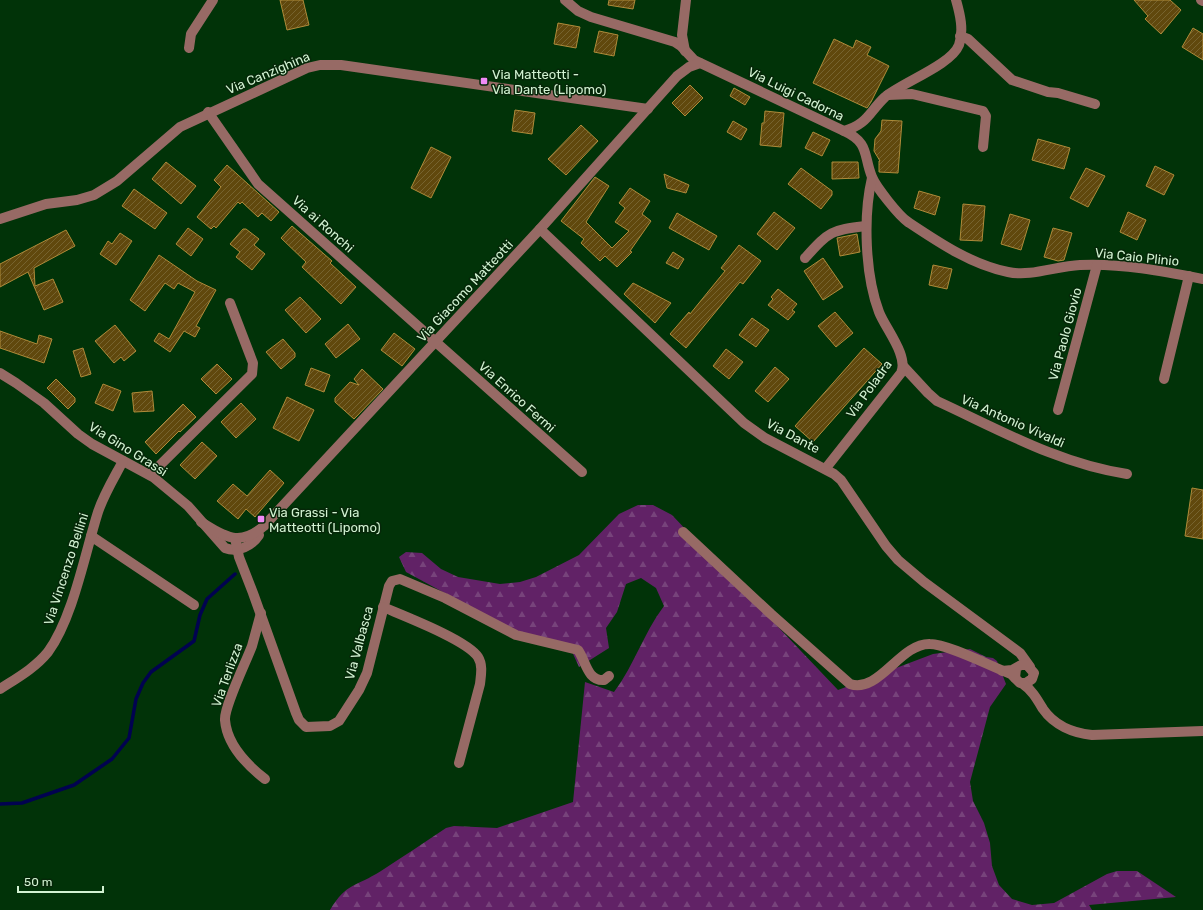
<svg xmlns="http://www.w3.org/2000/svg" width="1203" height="910" viewBox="0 0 1203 910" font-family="Rubik,sans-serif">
<defs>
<pattern id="forest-firs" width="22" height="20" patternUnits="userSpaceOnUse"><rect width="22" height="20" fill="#612266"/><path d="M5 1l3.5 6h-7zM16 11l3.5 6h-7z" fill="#77437b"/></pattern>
<pattern id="building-hatch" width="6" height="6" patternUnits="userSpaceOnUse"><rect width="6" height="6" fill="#60480d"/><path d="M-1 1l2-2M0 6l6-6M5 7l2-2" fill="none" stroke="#76632f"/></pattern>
</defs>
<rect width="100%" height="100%" fill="#013308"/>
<path fill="url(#forest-firs)" d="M 638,505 L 653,505 L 672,515 L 838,690 L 933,654 L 970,649 L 986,657 L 993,658 L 997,661 L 1006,684 L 990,707 L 970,782 L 973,801 L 984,823 L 990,843 L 992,866 L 999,885 L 1012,899 L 1032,905 L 1054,903 L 1107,874 L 1117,871 L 1137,871 L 1176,897 L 1089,905 L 1092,910 L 330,910 C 347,882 356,887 381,871 C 402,857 424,843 446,828 L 454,826 L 497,828 L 573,802 L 585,682 L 614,692 C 635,664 643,634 664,606 L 656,588 L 641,578 L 626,584 L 617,612 L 606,628 L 609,648 L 579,667 L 569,645 L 524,636 L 406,572 L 399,557 L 406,552 L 422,553 L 441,569 L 458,577 L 500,584 L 520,582 L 536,577 L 579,555 L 619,514 Z"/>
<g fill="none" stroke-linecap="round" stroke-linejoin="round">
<path stroke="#010250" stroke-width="3.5" d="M 0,804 L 22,803 L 74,785 L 112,759 L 129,738 L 136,699 L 143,683 L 151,672 L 194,641 L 200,615 L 207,599 L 235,574"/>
</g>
<g fill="url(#building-hatch)" stroke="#af8b3a">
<path d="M 280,0 L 303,0 L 309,25 L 287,30 Z"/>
<path d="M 609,0 L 635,0 L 633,9 L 608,5 Z"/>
<path d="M 1134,0 L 1170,0 L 1181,10 L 1161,34 L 1145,19 L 1148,16 Z"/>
<path d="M 558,23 L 580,27 L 576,48 L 554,44 Z"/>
<path d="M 1193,28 L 1203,34 L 1203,60 L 1182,47 Z"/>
<path d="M 599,31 L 618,35 L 614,56 L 594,52 Z"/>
<path d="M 834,39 L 853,48 L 856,40 L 871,47 L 867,55 L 889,66 L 871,102 L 867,108 L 813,83 Z"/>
<path d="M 690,85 L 703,98 L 685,116 L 672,103 Z"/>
<path d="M 734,88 L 750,97 L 745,105 L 730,96 Z"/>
<path d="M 515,110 L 535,113 L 532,134 L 512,131 Z"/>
<path d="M 765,111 L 784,113 L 781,147 L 760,145 L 762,123 L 764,123 Z"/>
<path d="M 882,120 L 902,121 L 898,173 L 879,172 L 879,161 L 880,161 L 874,151 L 875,139 L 881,131 Z"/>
<path d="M 733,121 L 747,129 L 741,140 L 727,132 Z"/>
<path d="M 581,125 L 598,141 L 566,175 L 548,159 Z"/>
<path d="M 813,132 L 830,140 L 822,156 L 805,148 Z"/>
<path d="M 1038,139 L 1070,148 L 1064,169 L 1032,160 Z"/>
<path d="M 431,147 L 451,157 L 431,198 L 411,188 Z"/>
<path d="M 166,162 L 196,186 L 181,204 L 152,179 Z"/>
<path d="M 832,162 L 858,162 L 859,178 L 832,179 Z"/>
<path d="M 227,165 L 279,212 L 271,221 L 262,213 L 258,217 L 242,202 L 240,204 L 238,202 L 216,228 L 214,226 L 211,229 L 197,217 L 221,187 L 214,180 Z"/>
<path d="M 1155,166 L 1174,175 L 1164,195 L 1146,186 Z"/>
<path d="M 801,168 L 832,191 L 832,195 L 821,209 L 788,184 Z"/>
<path d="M 1086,168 L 1105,176 L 1088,207 L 1070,198 Z"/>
<path d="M 664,174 L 689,185 L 686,193 L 667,188 Z"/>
<path d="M 595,177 L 609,186 L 586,222 L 612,248 L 629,231 L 615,222 L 625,208 L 619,203 L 630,188 L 650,201 L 642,214 L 651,221 L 630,251 L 632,252 L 617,267 L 605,256 L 600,261 L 581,243 L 584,239 L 561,221 Z"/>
<path d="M 134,189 L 167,213 L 155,229 L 122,206 Z"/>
<path d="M 919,191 L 940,197 L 935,215 L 914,208 Z"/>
<path d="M 963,204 L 985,206 L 982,241 L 960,240 Z"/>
<path d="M 774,212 L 795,228 L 777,250 L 757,234 Z"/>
<path d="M 1128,212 L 1146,220 L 1137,240 L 1120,232 Z"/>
<path d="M 677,213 L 717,236 L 709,250 L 669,228 Z"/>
<path d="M 1010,214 L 1030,220 L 1021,250 L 1001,244 Z"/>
<path d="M 292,226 L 332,261 L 330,263 L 356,287 L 341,304 L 302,267 L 306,262 L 281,238 Z"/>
<path d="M 188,228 L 203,239 L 191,256 L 176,244 Z"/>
<path d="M 1053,228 L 1072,233 L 1064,260 L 1058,261 L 1044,257 Z"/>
<path d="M 243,229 L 246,229 L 259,239 L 254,245 L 265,254 L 252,270 L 236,257 L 240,252 L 230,244 Z"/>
<path d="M 66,230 L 75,246 L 34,268 L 35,286 L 53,279 L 63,302 L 44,310 L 28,272 L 0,287 L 0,264 Z"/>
<path d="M 120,233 L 132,241 L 116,265 L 100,254 L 108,241 L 112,244 Z"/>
<path d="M 857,234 L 860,252 L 840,256 L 837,238 Z"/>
<path d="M 739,245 L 761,261 L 743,284 L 740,282 L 686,348 L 670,334 L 689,312 L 690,314 L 725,271 L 721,268 Z"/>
<path d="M 673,252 L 684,259 L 678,269 L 666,263 Z"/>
<path d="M 159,255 L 197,281 L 216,290 L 196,326 L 200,328 L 195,337 L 184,331 L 170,352 L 154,341 L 159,333 L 169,339 L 195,292 L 178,283 L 174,289 L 165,283 L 145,311 L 130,300 Z"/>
<path d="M 823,258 L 843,287 L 823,300 L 804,271 Z"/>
<path d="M 933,265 L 952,269 L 947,289 L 929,285 Z"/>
<path d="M 633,283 L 671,303 L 655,323 L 624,294 Z"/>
<path d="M 778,289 L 797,304 L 792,310 L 795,312 L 788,320 L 768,305 L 773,299 L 771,297 Z"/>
<path d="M 300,297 L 321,319 L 306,333 L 285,310 Z"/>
<path d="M 835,312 L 853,333 L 836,347 L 818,326 Z"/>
<path d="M 752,318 L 769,330 L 756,347 L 739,335 Z"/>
<path d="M 348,324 L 360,339 L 336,358 L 325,344 Z"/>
<path d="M 115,325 L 136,351 L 124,361 L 121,357 L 114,363 L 95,341 Z"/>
<path d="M 0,331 L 37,344 L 39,335 L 52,339 L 44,363 L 0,348 Z"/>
<path d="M 394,333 L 415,349 L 402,366 L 381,350 Z"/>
<path d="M 283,339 L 295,353 L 295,357 L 281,369 L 266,352 Z"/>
<path d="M 83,348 L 91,374 L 81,377 L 73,351 Z"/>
<path d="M 864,348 L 882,364 L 813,442 L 795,426 Z"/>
<path d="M 726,349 L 743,362 L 729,379 L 713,366 Z"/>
<path d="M 217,364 L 232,379 L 216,394 L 201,379 Z"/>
<path d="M 775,367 L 789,379 L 768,402 L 755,391 Z"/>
<path d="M 311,368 L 330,375 L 324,392 L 305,385 Z"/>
<path d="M 362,369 L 383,389 L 354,419 L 335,402 L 335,398 L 350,382 L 359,385 L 354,379 Z"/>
<path d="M 56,379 L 75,398 L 75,402 L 68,409 L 47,388 Z"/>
<path d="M 103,384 L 121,391 L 113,411 L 95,403 Z"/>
<path d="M 152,391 L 154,411 L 134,412 L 132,393 Z"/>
<path d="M 287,397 L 314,410 L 299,441 L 273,428 Z"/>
<path d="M 241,403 L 256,419 L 236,438 L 221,422 Z"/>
<path d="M 183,404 L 196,417 L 180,432 L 179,431 L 156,454 L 145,442 Z"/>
<path d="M 202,442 L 217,456 L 195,479 L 180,465 Z"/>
<path d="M 270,470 L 284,483 L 255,517 L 246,509 L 238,519 L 217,501 L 233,484 L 247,496 Z"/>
<path d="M 1192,488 L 1203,490 L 1203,539 L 1185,536 Z"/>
</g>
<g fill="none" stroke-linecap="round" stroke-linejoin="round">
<g stroke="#976a65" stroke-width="10">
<path d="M 565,0 L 578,11 L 591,17 L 675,42 L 681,46 L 694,60 L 844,131 C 868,124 869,112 885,97 C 903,82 951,65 959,45 C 964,30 960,14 956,0"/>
<path d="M 1201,0 L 1203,1"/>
<path d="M 960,36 L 968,39 L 1012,80 L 1048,92 L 1058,93 L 1095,104"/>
<path d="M 189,48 L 191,34 L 213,0"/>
<path d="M 685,51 L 682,35 L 686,0"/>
<path d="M 888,95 L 912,94 L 983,111 L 986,116 L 983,147"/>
<path d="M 208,112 L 258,184 L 582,472"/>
<path d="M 844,131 C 870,143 863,155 872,177 C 876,187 899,216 908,222 C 938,242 972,265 1008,272 C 1031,277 1056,266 1080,265 C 1121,263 1162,271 1203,279"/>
<path d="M 0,219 L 46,204 L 77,200 L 94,195 L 117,181 L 180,127 L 307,68 L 320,65 L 341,65 L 648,109"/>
<path d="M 540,229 L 744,423 L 765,438 L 834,474 L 841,480 L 886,546 L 898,560 L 924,582 L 1020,653 L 1030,667"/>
<path d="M 805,258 C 829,232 830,230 866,226"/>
<path d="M 903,366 L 928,393 L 937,401 C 998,429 1059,464 1127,474"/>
<path d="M 0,373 L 16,383 L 44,403 L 78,434 L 92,444 L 153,477 L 188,506 L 225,548 C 238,553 252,546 259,535"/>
<path d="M 1164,379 L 1189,276"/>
<path d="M 1058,410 L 1097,265"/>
<path d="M 826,468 L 901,373 C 909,356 885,328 879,312 C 865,275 863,216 872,178"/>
<path d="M 150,475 L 252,374 L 253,363 L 230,303"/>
<path d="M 201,522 C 225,537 240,547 264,526 L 540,229 L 677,76 L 689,67 L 700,63"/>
<path d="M 683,532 L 771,614 L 850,684 C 879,694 900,643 930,644 C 948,644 992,667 1011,674 L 1015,678"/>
<path d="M 91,536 L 194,605"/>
<path d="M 235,538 L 239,557 L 253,593 L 296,713 L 299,720 L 306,727 L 330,726 L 339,721 L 359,690 L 367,673 L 389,586 L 392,581 L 400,579 L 445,598 L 516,635 L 578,650 C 586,661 587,681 604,680 L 609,676"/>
<path d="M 383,607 C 404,616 467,640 478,657 C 483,665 481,675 480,684 L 459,763"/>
<path d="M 261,613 C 258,624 255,635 252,646 C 246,662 224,707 225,720 C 227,745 247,765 265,779"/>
<path d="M 1002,671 L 1012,670 L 1021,665 L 1027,665 L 1034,673 L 1032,679 L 1026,683 L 1020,683 L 1015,678 L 1016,669"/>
<path d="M 1023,684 C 1032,690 1037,699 1043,709 C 1054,725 1073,733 1092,735 L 1203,731"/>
<path d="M 0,689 C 17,678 35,668 48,652 C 73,618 85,553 98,512 C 104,494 114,478 123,461"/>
</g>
</g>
<g fill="#f08bf6" stroke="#062709" stroke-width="1.5">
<rect x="480" y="77" width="8" height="8" rx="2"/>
<rect x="257" y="515" width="8" height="8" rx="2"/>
</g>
<g text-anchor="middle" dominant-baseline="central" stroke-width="3" stroke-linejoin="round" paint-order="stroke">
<g font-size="13" fill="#d2f2d2" stroke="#062709">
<text transform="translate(268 73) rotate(-23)">Via Canzighina</text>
<text transform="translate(796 94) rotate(26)">Via Luigi Cadorna</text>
<text transform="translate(323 224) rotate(42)">Via ai Ronchi</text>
<text transform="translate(1137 257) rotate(6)">Via Caio Plinio</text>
<text transform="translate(465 291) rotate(-47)">Via Giacomo Matteotti</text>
<text transform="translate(1065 334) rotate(-75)">Via Paolo Giovio</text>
<text transform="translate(869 389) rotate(-54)">Via Poladra</text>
<text transform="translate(517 397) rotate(42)">Via Enrico Fermi</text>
<text transform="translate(1013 421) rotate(24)">Via Antonio Vivaldi</text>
<text transform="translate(793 436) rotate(28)">Via Dante</text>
<text transform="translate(128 449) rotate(32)">Via Gino Grassi</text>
<text transform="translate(66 569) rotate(-72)">Via Vincenzo Bellini</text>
<text transform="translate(359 643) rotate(-75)">Via Valbasca</text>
<text transform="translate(227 675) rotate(-70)">Via Terlizza</text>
</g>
<g font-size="13" fill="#d2f2d2" stroke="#062709" text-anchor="start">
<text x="492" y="74">Via Matteotti -<tspan x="492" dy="15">Via Dante (Lipomo)</tspan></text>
<text x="269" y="512">Via Grassi - Via<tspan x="269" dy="15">Matteotti (Lipomo)</tspan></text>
</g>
</g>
<path d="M18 886v6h85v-6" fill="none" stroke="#d2f2d2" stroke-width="2"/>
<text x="24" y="886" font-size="12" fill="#d2f2d2" stroke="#062709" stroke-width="3" paint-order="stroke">50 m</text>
</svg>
